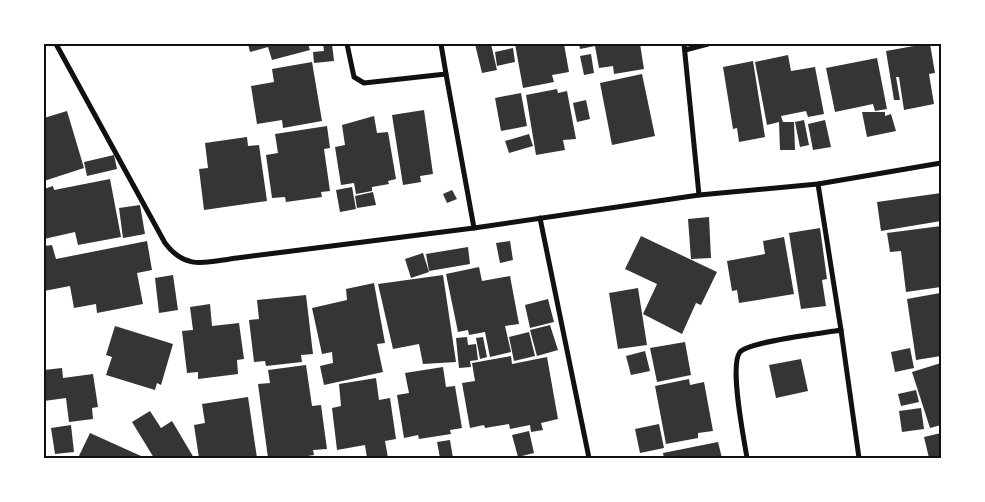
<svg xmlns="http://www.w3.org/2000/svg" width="985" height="502" viewBox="0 0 985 502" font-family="Karla,sans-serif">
<rect width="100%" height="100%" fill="#fff"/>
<g fill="#353535">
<path d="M 248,44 L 308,44 L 310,50 L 272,60 L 268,47 L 250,52 Z"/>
<path d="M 323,44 L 332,44 L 334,61 L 314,63 L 313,52 L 324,51 Z"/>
<path d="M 475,44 L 491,44 L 497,70 L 482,73 Z"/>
<path d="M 515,44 L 564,44 L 569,72 L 552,75 L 554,82 L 523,88 Z"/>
<path d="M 579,44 L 640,44 L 644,69 L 614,74 L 613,66 L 599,68 L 595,46 L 580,49 Z"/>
<path d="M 925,44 L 930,44 L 935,73 L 929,74 L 934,104 L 904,110 L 899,77 L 896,77 L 900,100 L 894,100 L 886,51 Z"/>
<path d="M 513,48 L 515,62 L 497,66 L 495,52 Z"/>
<path d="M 591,54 L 594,73 L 584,75 L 580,56 Z"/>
<path d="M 788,55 L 791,71 L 815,67 L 824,114 L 808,117 L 806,111 L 781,116 L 783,122 L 794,122 L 795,150 L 780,150 L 779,122 L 767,125 L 755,62 Z"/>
<path d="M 877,58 L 887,109 L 875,111 L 873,104 L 835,112 L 826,68 Z"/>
<path d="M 753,61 L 765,137 L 739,142 L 737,128 L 733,129 L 723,67 Z"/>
<path d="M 312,62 L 322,121 L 283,128 L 282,120 L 257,124 L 251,86 L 274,82 L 272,69 Z"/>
<path d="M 642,74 L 655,136 L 612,145 L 600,83 Z"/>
<path d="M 557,89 L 558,93 L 567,91 L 576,139 L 563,140 L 565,150 L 536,155 L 526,95 Z"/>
<path d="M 521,93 L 527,126 L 501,131 L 495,98 Z"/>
<path d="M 586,100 L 590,119 L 577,122 L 573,103 Z"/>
<path d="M 424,110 L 433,174 L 420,176 L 421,182 L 403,185 L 392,115 Z"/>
<path d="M 67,111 L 84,168 L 44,181 L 44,118 Z"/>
<path d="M 862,112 L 885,112 L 885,116 L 891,114 L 896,131 L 867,137 Z"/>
<path d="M 374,116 L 377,133 L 388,132 L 396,179 L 388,181 L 389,184 L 372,187 L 372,191 L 356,194 L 354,183 L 341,185 L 335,147 L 345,145 L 342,125 Z"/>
<path d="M 804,120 L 809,145 L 800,147 L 795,122 Z"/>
<path d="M 825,120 L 831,147 L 813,150 L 808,124 Z"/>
<path d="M 327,126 L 330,148 L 324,149 L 330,191 L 321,192 L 322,197 L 286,202 L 285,197 L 272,198 L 266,155 L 278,153 L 275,134 Z"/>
<path d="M 529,134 L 533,146 L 509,153 L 505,141 Z"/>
<path d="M 247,137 L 248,146 L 259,145 L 267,201 L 204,210 L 199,169 L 208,168 L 205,143 Z"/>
<path d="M 114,155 L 117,169 L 87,176 L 84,162 Z"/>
<path d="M 110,179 L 121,237 L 78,245 L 75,232 L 44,239 L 44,189 L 53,186 L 54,190 Z"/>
<path d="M 352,187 L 356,209 L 340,212 L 336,190 Z"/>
<path d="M 452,190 L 457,199 L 447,203 L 443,194 Z"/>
<path d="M 373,192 L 376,205 L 357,208 L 355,196 Z"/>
<path d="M 941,193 L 941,221 L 881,231 L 877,202 Z"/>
<path d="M 140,205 L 145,234 L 123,238 L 119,208 Z"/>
<path d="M 709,217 L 711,258 L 691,259 L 688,219 Z"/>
<path d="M 941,226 L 941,287 L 906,292 L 901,251 L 890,252 L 887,233 Z"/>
<path d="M 820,228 L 827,279 L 822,280 L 826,306 L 801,309 L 789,233 Z"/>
<path d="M 641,236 L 717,272 L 701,305 L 696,303 L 682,334 L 643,314 L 657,284 L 625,269 Z"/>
<path d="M 784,237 L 794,294 L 739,303 L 737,290 L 732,291 L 727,261 L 765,254 L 763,241 Z"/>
<path d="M 147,241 L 152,270 L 137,273 L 143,304 L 97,313 L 96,304 L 74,308 L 70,286 L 44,291 L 44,246 L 52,245 L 56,259 Z"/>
<path d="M 510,241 L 513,260 L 500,263 L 496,243 Z"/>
<path d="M 468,247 L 470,264 L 429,271 L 426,254 Z"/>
<path d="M 423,253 L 429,272 L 411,278 L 405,259 Z"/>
<path d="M 479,267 L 482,281 L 510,276 L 519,324 L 505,326 L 511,352 L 490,357 L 485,332 L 469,335 L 468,330 L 458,332 L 446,274 Z"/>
<path d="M 173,275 L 178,310 L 159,313 L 155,278 Z"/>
<path d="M 443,275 L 456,362 L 423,364 L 419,344 L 393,349 L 378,284 Z"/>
<path d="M 374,283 L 385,343 L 377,344 L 383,372 L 324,385 L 320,366 L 333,363 L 332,352 L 322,354 L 312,308 L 347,300 L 346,289 Z"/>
<path d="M 638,288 L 647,345 L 618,349 L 609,293 Z"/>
<path d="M 940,293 L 941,356 L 916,360 L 907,299 Z"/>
<path d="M 306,295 L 313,354 L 301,355 L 302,362 L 266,366 L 265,361 L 254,362 L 249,320 L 259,319 L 257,300 Z"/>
<path d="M 548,299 L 554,322 L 530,328 L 525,305 Z"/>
<path d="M 210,304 L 212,326 L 239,323 L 244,359 L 237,360 L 238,374 L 198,379 L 198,372 L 187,373 L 182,331 L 193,330 L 190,307 Z"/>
<path d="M 550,325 L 558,350 L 537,356 L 530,330 Z"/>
<path d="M 115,326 L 173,344 L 161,385 L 157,383 L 155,390 L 106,375 L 112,357 L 106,355 Z"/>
<path d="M 529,332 L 535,356 L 514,361 L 509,337 Z"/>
<path d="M 467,337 L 468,345 L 476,344 L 478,360 L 470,361 L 471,367 L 459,368 L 456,338 Z"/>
<path d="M 483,337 L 487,357 L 480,359 L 476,338 Z"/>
<path d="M 685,342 L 691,375 L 657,382 L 650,348 Z"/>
<path d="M 910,348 L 914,368 L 895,372 L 891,352 Z"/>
<path d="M 645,351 L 650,371 L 631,375 L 626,356 Z"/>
<path d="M 511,356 L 512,364 L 547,357 L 558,419 L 541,423 L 543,430 L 531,432 L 530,425 L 510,429 L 509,424 L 485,428 L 484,425 L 470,428 L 462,383 L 475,381 L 472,363 Z"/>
<path d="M 801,359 L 808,391 L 776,398 L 769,365 Z"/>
<path d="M 941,363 L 941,425 L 930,428 L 912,372 Z"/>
<path d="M 306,365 L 312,406 L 321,405 L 327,449 L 313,450 L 314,455 L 295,458 L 268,458 L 258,384 L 270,383 L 268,370 Z"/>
<path d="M 443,367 L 446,387 L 455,386 L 462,428 L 450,430 L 451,434 L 419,439 L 418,435 L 404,438 L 397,395 L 409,393 L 405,373 Z"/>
<path d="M 62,368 L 63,378 L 93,374 L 98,407 L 92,408 L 93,419 L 69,422 L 66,398 L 44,401 L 44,370 Z"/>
<path d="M 376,378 L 379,400 L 390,398 L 396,439 L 385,441 L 388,458 L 367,458 L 365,445 L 337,450 L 332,408 L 341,406 L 339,384 Z"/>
<path d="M 689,379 L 690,385 L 704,382 L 713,431 L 698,433 L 698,438 L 666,444 L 655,386 Z"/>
<path d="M 916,390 L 919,402 L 901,406 L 898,394 Z"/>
<path d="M 248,397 L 257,458 L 199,458 L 194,425 L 205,423 L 202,404 Z"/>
<path d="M 921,408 L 924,429 L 902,432 L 899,411 Z"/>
<path d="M 150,411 L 161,428 L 172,421 L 194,458 L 154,458 L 132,422 Z"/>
<path d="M 659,424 L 664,448 L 640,453 L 635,429 Z"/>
<path d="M 71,425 L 74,452 L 55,454 L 51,428 Z"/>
<path d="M 529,431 L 534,453 L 518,457 L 512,435 Z"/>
<path d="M 90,433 L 141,456 L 141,458 L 78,458 Z"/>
<path d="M 941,433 L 941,458 L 929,458 L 924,437 Z"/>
<path d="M 450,440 L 453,458 L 440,458 L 437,442 Z"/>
<path d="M 718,442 L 722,458 L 664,458 L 663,453 Z"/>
</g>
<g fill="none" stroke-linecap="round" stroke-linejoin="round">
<g stroke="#111" stroke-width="5">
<path d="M 56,44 L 165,243 C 186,271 206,262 237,258 L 474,228 L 699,195 L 818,184 L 941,163"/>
<path d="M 347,44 L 354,77 L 364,83 L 446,74 L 441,44"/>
<path d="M 684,44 L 699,195"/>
<path d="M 685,50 L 708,44"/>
<path d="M 446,74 L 474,228"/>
<path d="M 818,184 L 841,330"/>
<path d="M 540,218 L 589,458"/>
<path d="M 747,458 C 744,439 729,365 740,352 C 750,341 824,333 841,330 L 859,458"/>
</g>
</g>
<rect width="985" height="502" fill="none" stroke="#ffffff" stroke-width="90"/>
<rect x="45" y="45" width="895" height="412" fill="none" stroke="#111" stroke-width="2"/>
</svg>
